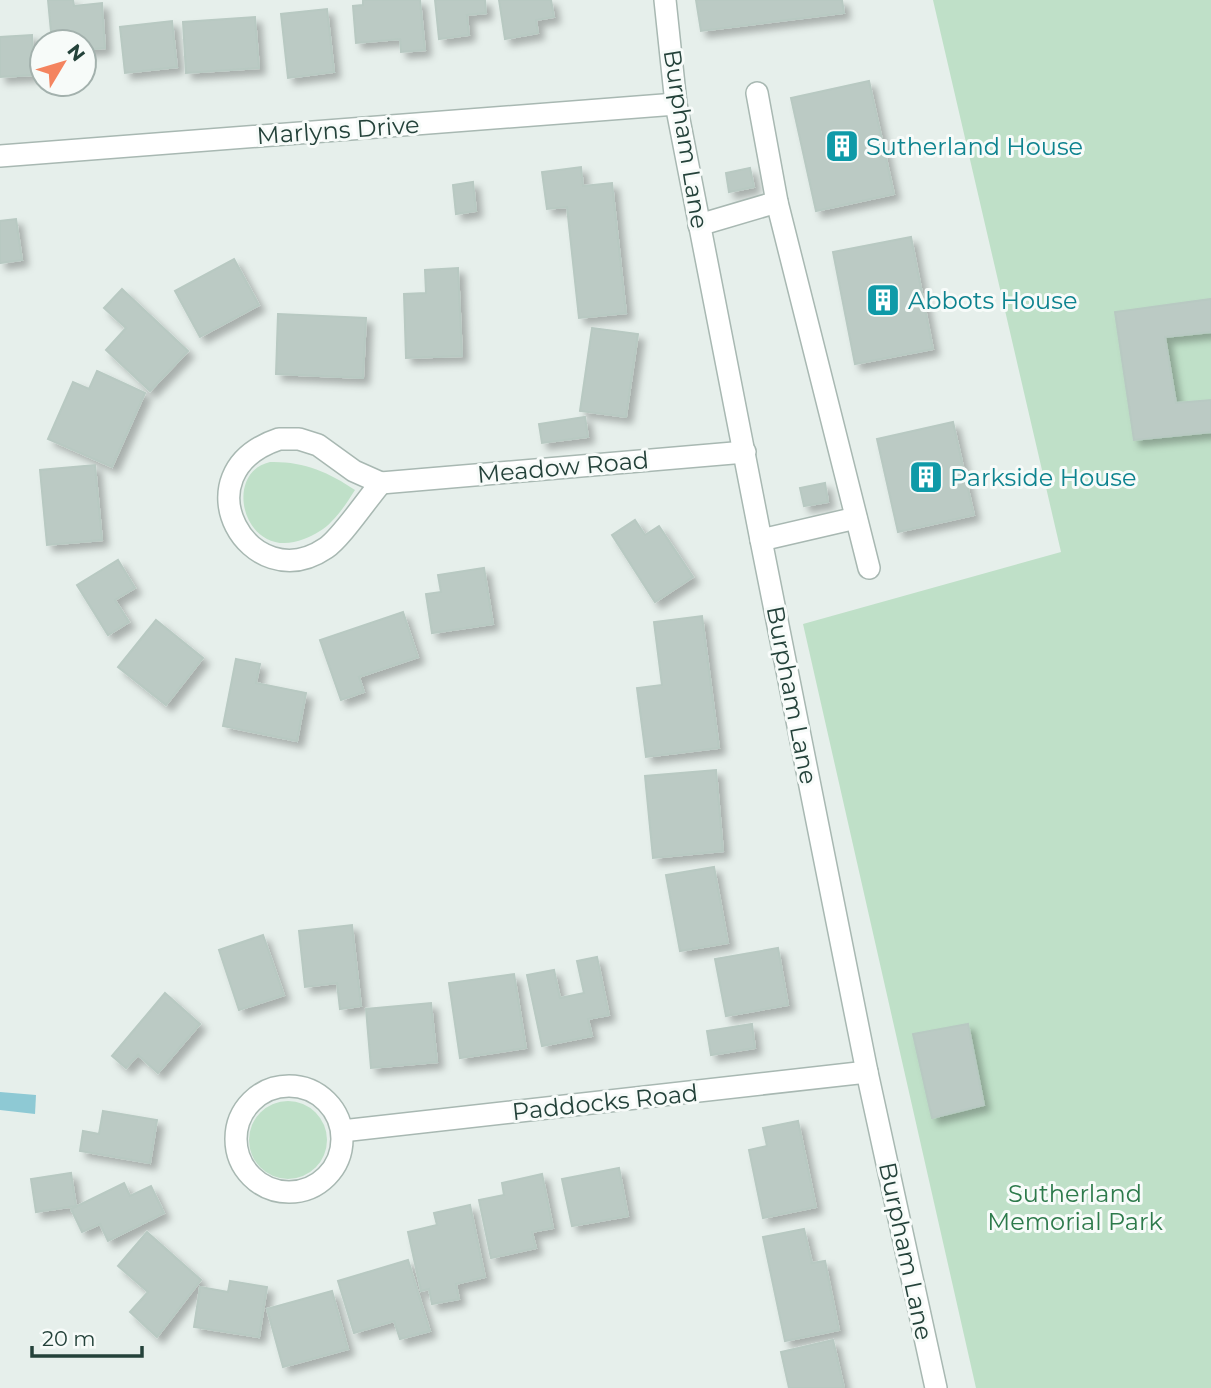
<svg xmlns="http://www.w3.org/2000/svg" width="1211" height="1388" viewBox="0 0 1211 1388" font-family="Montserrat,sans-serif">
<defs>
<filter id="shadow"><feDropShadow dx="6" dy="6" stdDeviation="3.5" flood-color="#0004"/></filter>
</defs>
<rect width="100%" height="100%" fill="#e6efeb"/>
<g fill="#bfe0c8" fill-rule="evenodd">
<path d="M 933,0 L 1211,0 L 1211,299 L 1115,312 L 1134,440 L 1211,432 L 1211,1388 L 976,1388 L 803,624 L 1061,552 ZM 968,1024 L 984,1105 L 932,1118 L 913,1035 Z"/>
<path d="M 1211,332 L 1211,400 L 1176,403 L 1165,337 Z"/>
<path d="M 270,462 C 302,461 329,472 355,490 C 348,501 341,512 332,521 C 325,529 314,535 304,539 C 244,563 221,473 270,462 Z"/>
<circle cx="288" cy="1140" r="39"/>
</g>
<path fill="#8ec9d4" d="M 0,1092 L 36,1095 L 35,1114 L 0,1110 Z"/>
<g fill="#bbcac4" stroke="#b8c9c2" stroke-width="2" filter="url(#shadow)">
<path d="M 48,0 L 73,0 L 74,6 L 102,3 L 105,48 L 84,50 L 84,42 L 52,42 Z"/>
<path d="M 363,0 L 420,0 L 425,50 L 401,52 L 400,39 L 356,43 L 353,6 L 363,5 Z"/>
<path d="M 435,0 L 485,0 L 486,13 L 467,15 L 469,35 L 439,39 Z"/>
<path d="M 499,0 L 551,0 L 554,17 L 536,20 L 538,33 L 505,39 Z"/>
<path d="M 696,0 L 842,0 L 844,13 L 701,31 Z"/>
<path d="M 327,9 L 334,72 L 288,78 L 281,14 Z"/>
<path d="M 255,17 L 259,68 L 186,73 L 183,22 Z"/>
<path d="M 172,21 L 177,67 L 125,73 L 120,27 Z"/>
<path d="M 32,35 L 34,75 L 0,77 L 0,37 Z"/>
<path d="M 869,81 L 894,194 L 816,211 L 791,98 Z"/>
<path d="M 581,167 L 583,186 L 612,183 L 626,313 L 579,318 L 567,207 L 547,209 L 542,172 Z"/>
<path d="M 750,168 L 754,187 L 729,192 L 726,173 Z"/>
<path d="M 473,182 L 476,211 L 456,214 L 453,185 Z"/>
<path d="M 16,219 L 22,260 L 0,263 L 0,221 Z"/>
<path d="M 911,237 L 933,349 L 855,364 L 833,252 Z"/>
<path d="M 234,259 L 259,305 L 200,337 L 175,291 Z"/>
<path d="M 458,268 L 462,356 L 406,358 L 404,294 L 426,293 L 425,270 Z"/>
<path d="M 122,289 L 188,351 L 150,391 L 106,350 L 126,328 L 104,308 Z"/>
<path d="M 1211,299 L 1211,332 L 1165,337 L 1176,403 L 1211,400 L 1211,432 L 1134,440 L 1115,312 Z"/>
<path d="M 278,314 L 366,318 L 363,378 L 276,374 Z"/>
<path d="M 592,328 L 638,334 L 626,417 L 580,411 Z"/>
<path d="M 97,371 L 145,393 L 112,467 L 48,439 L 73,382 L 89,389 Z"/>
<path d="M 585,417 L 588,437 L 542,443 L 539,424 Z"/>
<path d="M 953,422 L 974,515 L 898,532 L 877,439 Z"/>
<path d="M 95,465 L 102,540 L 47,545 L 40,470 Z"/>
<path d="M 825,483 L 828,502 L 804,506 L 800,488 Z"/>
<path d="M 635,520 L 645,535 L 659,526 L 693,577 L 655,602 L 612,535 Z"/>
<path d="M 118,560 L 135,588 L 115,600 L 129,622 L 108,635 L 77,585 Z"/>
<path d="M 484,568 L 493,624 L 432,633 L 426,594 L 441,592 L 438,575 Z"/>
<path d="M 403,612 L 418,657 L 359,677 L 364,692 L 341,700 L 320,640 Z"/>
<path d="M 702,616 L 719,748 L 646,757 L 637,688 L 662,685 L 654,622 Z"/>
<path d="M 156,620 L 203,658 L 166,705 L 118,667 Z"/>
<path d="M 236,659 L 260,664 L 256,683 L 306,693 L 297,741 L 223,726 Z"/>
<path d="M 716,770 L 723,851 L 653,858 L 645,776 Z"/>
<path d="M 714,867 L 728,943 L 680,951 L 666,875 Z"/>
<path d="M 352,925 L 361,1006 L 340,1009 L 337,983 L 305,987 L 299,931 Z"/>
<path d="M 263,935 L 284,995 L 239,1010 L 219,950 Z"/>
<path d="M 778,948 L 788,1005 L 726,1016 L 715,959 Z"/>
<path d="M 597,957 L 609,1015 L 588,1019 L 592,1036 L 542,1046 L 527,975 L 554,970 L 560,998 L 584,993 L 577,961 Z"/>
<path d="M 514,974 L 526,1048 L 460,1058 L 449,983 Z"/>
<path d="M 165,993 L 200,1024 L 158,1073 L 138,1055 L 126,1068 L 112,1056 Z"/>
<path d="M 431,1003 L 437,1062 L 371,1068 L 366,1009 Z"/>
<path d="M 752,1024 L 755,1048 L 711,1055 L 707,1031 Z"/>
<path d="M 968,1024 L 984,1105 L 932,1118 L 913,1034 Z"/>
<path d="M 103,1111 L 157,1120 L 150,1163 L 80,1151 L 83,1131 L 99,1134 Z"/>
<path d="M 798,1121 L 816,1207 L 763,1218 L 749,1150 L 767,1146 L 763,1128 Z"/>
<path d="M 619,1168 L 628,1216 L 572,1226 L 562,1179 Z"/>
<path d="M 71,1173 L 76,1206 L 36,1212 L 31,1179 Z"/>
<path d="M 542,1174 L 553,1228 L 532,1232 L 536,1248 L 491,1258 L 479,1200 L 504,1195 L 502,1183 Z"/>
<path d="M 124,1183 L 130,1196 L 151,1186 L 164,1213 L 108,1241 L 100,1224 L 82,1232 L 71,1209 Z"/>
<path d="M 470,1205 L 485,1277 L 456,1284 L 459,1299 L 432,1304 L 429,1289 L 421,1291 L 408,1232 L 437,1225 L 434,1213 Z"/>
<path d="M 804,1229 L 812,1263 L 825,1261 L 839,1330 L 785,1341 L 763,1237 Z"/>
<path d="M 147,1232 L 201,1280 L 157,1337 L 130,1312 L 148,1292 L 118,1266 Z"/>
<path d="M 408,1260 L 430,1331 L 400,1339 L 394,1321 L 354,1333 L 338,1281 Z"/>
<path d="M 230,1281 L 267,1287 L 259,1337 L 194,1327 L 200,1287 L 228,1292 Z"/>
<path d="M 332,1291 L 348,1349 L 283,1367 L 267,1309 Z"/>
<path d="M 833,1340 L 844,1388 L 789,1388 L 781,1352 Z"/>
</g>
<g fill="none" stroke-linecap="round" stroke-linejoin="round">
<g stroke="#a8b8b2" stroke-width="24">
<g id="minor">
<path d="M 665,0 L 676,104 L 761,540 L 867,1072 L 936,1388"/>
<path d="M 757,93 L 777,202 L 869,568"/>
<path d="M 0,156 L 676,104"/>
<path d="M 699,225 L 777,202"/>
<path d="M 279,439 L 299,439 L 318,445 L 354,471 L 381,483 C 367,499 341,538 326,548 C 250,600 177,473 279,439 Z"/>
<path d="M 381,483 L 745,452"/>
<path d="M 761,540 L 856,518"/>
<circle cx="289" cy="1139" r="53"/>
<path d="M 342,1131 L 867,1072"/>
</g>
</g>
<use href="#minor" stroke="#fff" stroke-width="21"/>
</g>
<defs>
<g id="building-square" transform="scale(1.75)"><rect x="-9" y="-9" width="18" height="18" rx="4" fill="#0f9aa8" stroke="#f7fbf9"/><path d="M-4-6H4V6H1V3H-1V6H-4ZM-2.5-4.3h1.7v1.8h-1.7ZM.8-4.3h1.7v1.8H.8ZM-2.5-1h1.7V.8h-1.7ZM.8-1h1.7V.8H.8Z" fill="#fff"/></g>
</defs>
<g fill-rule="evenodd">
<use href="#building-square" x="842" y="146"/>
<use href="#building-square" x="883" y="300"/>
<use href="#building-square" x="926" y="477"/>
</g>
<g text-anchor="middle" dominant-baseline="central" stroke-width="6" stroke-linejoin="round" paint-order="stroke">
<g font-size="24" fill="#24423a" stroke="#f7fbf9">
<text transform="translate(338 130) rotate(-4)">Marlyns Drive</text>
<text transform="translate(686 139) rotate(81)">Burpham Lane</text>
<text transform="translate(563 467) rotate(-5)">Meadow Road</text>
<text transform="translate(792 695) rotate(79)">Burpham Lane</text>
<text transform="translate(605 1102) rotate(-6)">Paddocks Road</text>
<text transform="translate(906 1251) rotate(78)">Burpham Lane</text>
</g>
<g font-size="24" fill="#0d838f" stroke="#f7fbf9" text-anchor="start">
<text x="866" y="146">Sutherland House</text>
<text x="908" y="300">Abbots House</text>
<text x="950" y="477">Parkside House</text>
</g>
<g font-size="24" fill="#2d7a4b" stroke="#f7fbf9">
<text x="1075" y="1193">Sutherland<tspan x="1075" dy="28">Memorial Park</tspan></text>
</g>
</g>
<g transform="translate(63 63) rotate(52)"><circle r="33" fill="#f7fbf9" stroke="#a3b1ad" stroke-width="2"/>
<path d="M0-5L12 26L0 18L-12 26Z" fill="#f4845f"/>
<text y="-10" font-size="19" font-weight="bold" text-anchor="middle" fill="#24423a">N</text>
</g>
<path d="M32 1346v10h110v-10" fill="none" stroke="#24423a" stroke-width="3.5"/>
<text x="42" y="1346" font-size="21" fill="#24423a" stroke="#f7fbf9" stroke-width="5" paint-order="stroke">20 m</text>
</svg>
